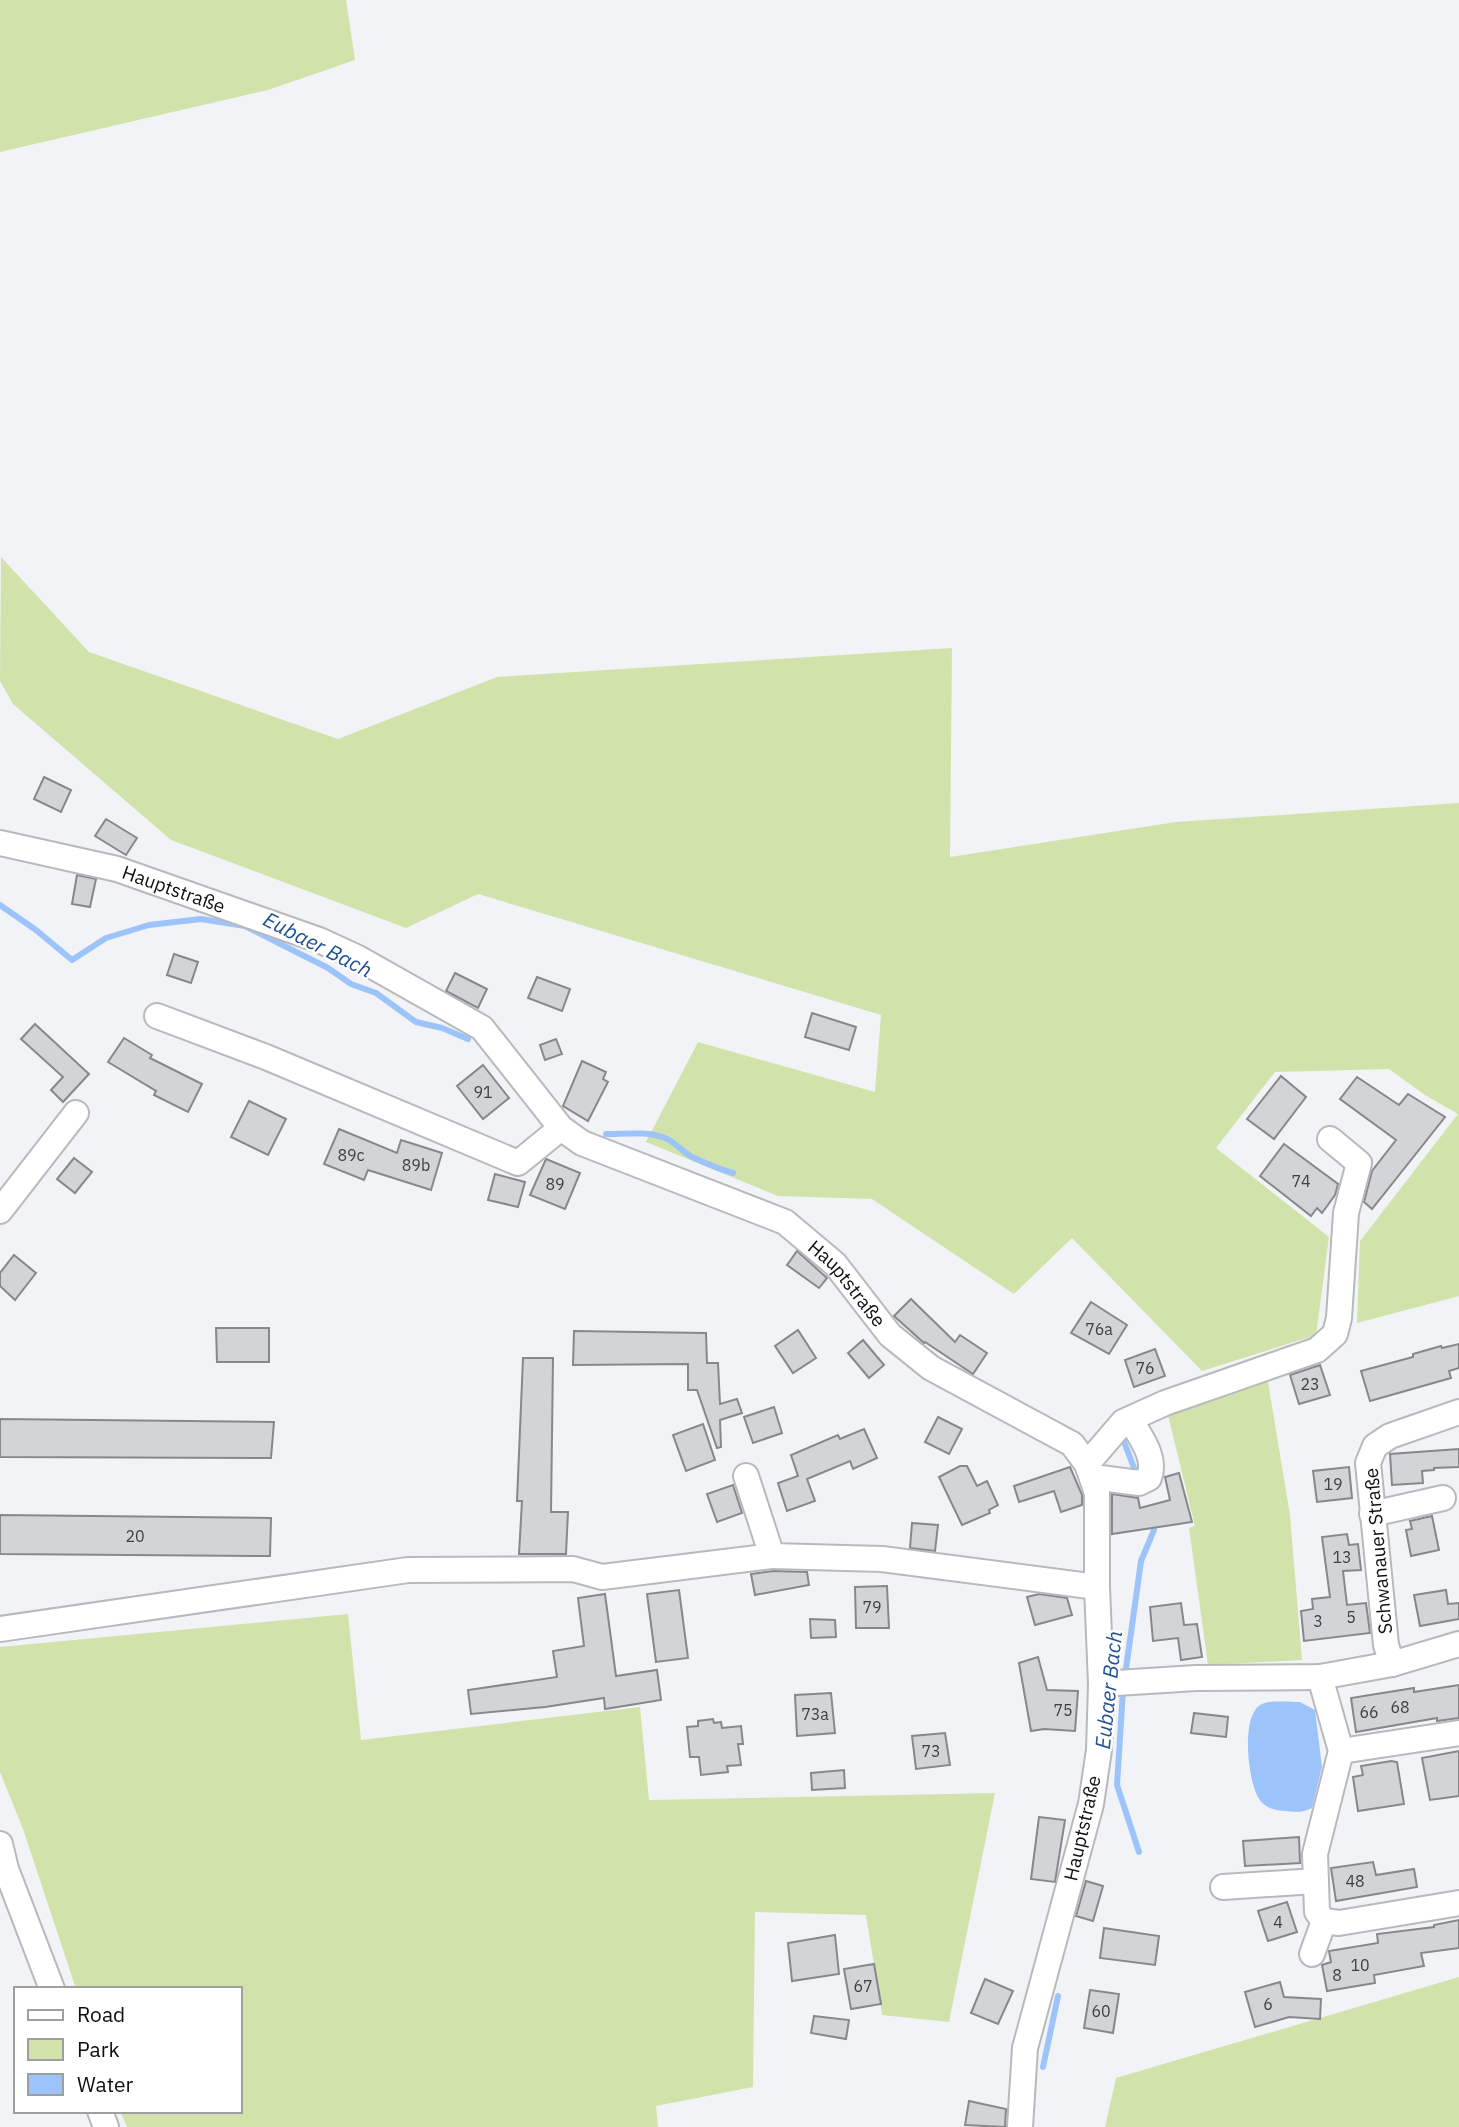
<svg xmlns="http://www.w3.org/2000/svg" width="1459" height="2127" viewBox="0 0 1459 2127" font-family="'IBM Plex Sans',sans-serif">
<rect width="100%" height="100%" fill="#f2f3f7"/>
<g fill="#d1e3ab">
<path d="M 0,0 L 346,0 L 355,60 L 268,90 L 0,152 Z"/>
<path d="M 1,557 L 89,652 L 338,739 L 497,677 L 952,648 L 950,857 L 1176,822 L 1459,803 L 1459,1296 L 1357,1323 L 1360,1241 L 1458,1114 L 1425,1095 L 1389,1069 L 1275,1072 L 1216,1148 L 1329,1237 L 1316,1335 L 1202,1371 L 1072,1238 L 1014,1294 L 872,1199 L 778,1196 L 646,1142 L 698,1042 L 875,1092 L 881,1015 L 478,894 L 406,928 L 171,840 L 13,704 L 0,681 Z"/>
<path d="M 1267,1376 L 1290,1515 L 1302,1660 L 1208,1665 L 1189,1528 L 1195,1526 L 1167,1411 Z"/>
<path d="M 348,1614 L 361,1740 L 640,1707 L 649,1800 L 995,1793 L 949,2022 L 882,2015 L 866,1915 L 755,1912 L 753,2087 L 656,2106 L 658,2127 L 127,2127 L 120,2111 L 240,2111 L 240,1989 L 76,1989 L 23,1829 L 0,1772 L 0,1647 Z"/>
<path d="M 1459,1977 L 1459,2127 L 1105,2127 L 1116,2078 Z"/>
</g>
<path fill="#9cc4fa" d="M 1300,1702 L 1315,1710 L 1322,1767 L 1312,1808 C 1302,1813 1296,1812 1286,1811 C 1275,1811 1264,1808 1258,1797 C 1248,1780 1240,1714 1262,1704 C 1271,1700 1289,1702 1300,1702 Z"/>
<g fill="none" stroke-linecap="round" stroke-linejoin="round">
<g stroke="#9cc4fa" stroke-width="6">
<path d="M 0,905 L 36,930 L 72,960 L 106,938 L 149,925 L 201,919 L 245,926 L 328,968 L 351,984 L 376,993 L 416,1022 L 442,1028 L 468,1039"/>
<path d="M 606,1134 C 625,1134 647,1131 665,1138 C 675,1142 683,1152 692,1157 C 705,1163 719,1169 733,1173"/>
<path d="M 1123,1439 L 1134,1468"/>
<path d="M 1125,1676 L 1141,1561 L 1154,1530"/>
<path d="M 1123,1690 L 1117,1785 L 1139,1852"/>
<path d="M 1043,2067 L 1058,1996"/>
</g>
</g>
<g fill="#d3d4d8" stroke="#87888b" stroke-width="2">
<path d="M 44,777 L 71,790 L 61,812 L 34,799 Z"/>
<path d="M 106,819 L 137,838 L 126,855 L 95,836 Z"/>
<path d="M 77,875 L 96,879 L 90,907 L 72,904 Z"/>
<path d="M 174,954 L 198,962 L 191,983 L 167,975 Z"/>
<path d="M 455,973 L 487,989 L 478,1008 L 446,991 Z"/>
<path d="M 537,977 L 570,989 L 562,1011 L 528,998 Z"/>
<path d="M 812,1013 L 856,1027 L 849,1050 L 805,1037 Z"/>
<path d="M 35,1024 L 89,1074 L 63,1102 L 51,1090 L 63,1077 L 21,1039 Z"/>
<path d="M 124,1038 L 152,1055 L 150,1058 L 202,1084 L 188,1112 L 154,1095 L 156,1091 L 108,1062 Z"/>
<path d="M 556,1039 L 562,1054 L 545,1060 L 540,1045 Z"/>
<path d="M 582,1061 L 606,1072 L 603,1079 L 608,1082 L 588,1121 L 563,1106 Z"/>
<path d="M 483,1065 L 509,1098 L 483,1119 L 457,1086 Z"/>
<path d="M 1281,1076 L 1306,1097 L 1274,1139 L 1247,1119 Z"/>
<path d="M 1357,1077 L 1399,1105 L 1408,1094 L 1445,1117 L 1372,1209 L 1364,1202 L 1372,1171 L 1396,1140 L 1340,1099 Z"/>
<path d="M 249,1101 L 286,1119 L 268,1155 L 231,1137 Z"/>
<path d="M 339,1129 L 397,1153 L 401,1140 L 442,1153 L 431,1190 L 368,1170 L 364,1180 L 324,1164 Z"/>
<path d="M 1284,1144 L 1338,1184 L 1335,1195 L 1322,1213 L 1317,1208 L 1311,1216 L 1260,1176 Z"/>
<path d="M 74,1158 L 92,1172 L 75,1193 L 57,1179 Z"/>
<path d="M 546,1159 L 580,1173 L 565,1209 L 530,1195 Z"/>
<path d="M 495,1174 L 525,1182 L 518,1207 L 488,1200 Z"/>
<path d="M 797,1251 L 827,1278 L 819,1288 L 787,1265 Z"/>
<path d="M 14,1255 L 36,1273 L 15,1300 L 0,1286 L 0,1273 Z"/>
<path d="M 911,1299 L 955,1342 L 960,1335 L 987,1353 L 973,1374 L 925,1342 L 924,1343 L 894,1316 Z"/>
<path d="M 1091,1302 L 1127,1325 L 1109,1354 L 1071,1333 Z"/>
<path d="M 216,1328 L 269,1328 L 269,1362 L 217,1362 Z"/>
<path d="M 798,1330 L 816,1358 L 793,1373 L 775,1346 Z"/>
<path d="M 574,1331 L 706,1333 L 707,1363 L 718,1363 L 720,1404 L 737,1399 L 742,1413 L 720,1420 L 721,1447 L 717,1448 L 697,1390 L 688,1390 L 688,1364 L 573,1365 Z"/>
<path d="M 863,1340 L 884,1365 L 869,1378 L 848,1353 Z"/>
<path d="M 1459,1344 L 1459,1368 L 1449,1371 L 1451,1378 L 1370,1401 L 1361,1371 L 1413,1357 L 1413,1354 L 1441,1346 L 1442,1348 Z"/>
<path d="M 1155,1349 L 1165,1376 L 1134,1387 L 1125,1360 Z"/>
<path d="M 523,1358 L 553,1358 L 551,1512 L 568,1512 L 566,1554 L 519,1554 L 522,1501 L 517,1501 Z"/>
<path d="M 1320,1365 L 1330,1395 L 1299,1404 L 1290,1375 Z"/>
<path d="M 774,1407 L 782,1433 L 753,1443 L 744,1417 Z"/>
<path d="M 938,1417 L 962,1429 L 949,1454 L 925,1442 Z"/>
<path d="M 0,1419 L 274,1422 L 271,1458 L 0,1457 Z"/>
<path d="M 703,1424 L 715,1460 L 686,1471 L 673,1435 Z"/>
<path d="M 864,1429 L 877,1458 L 853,1469 L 850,1461 L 807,1479 L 815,1501 L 787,1511 L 778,1483 L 798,1476 L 791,1455 L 838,1435 L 840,1439 Z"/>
<path d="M 1459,1449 L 1459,1467 L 1434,1468 L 1434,1470 L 1422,1471 L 1423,1483 L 1392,1485 L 1390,1454 Z"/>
<path d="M 960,1466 L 967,1466 L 977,1486 L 987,1481 L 998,1505 L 989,1510 L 990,1513 L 962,1525 L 939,1477 Z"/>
<path d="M 1070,1467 L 1082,1495 L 1082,1505 L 1061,1512 L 1054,1491 L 1019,1502 L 1014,1486 Z"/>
<path d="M 1349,1467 L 1352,1498 L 1317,1502 L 1313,1471 Z"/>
<path d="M 1179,1473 L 1192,1522 L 1112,1534 L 1112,1494 L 1138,1498 L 1140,1508 L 1170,1500 L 1165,1477 Z"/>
<path d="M 733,1485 L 742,1513 L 717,1522 L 707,1494 Z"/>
<path d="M 0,1515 L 271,1518 L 270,1556 L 0,1554 Z"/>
<path d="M 1432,1516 L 1439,1550 L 1411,1556 L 1406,1530 L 1412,1529 L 1410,1521 Z"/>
<path d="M 912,1523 L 938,1525 L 935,1551 L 910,1548 Z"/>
<path d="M 1347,1534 L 1349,1545 L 1358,1544 L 1361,1570 L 1343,1571 L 1347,1605 L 1366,1603 L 1370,1633 L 1304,1641 L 1301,1611 L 1313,1609 L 1312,1599 L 1330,1597 L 1322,1537 Z"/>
<path d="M 773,1571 L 807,1572 L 809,1585 L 755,1595 L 751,1574 Z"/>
<path d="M 887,1586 L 889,1628 L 856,1628 L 855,1587 Z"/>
<path d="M 679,1590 L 688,1658 L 656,1662 L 647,1594 Z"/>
<path d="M 1446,1590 L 1448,1604 L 1459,1603 L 1459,1619 L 1420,1626 L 1414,1595 Z"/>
<path d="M 605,1594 L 616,1676 L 657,1670 L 661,1700 L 605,1709 L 604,1698 L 545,1707 L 471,1714 L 468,1690 L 557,1677 L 553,1651 L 584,1646 L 578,1598 Z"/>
<path d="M 1039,1594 L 1067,1598 L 1072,1615 L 1035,1625 L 1027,1597 Z"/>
<path d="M 1181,1603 L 1184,1625 L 1197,1624 L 1202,1657 L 1181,1660 L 1178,1638 L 1153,1641 L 1150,1607 Z"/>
<path d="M 810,1619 L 835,1620 L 836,1637 L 811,1638 Z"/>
<path d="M 1038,1657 L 1047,1690 L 1078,1691 L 1075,1731 L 1044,1729 L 1031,1731 L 1019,1663 Z"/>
<path d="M 1459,1685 L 1459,1718 L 1437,1721 L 1437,1718 L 1356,1732 L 1351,1698 L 1414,1688 L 1414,1692 Z"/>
<path d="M 831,1693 L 835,1733 L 797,1736 L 795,1695 Z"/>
<path d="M 1194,1713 L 1228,1717 L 1226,1737 L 1191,1733 Z"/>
<path d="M 713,1719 L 714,1723 L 721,1722 L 722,1728 L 741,1726 L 743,1744 L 738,1744 L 741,1765 L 727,1766 L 728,1772 L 701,1775 L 699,1757 L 690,1757 L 687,1727 L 698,1726 L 698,1721 Z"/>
<path d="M 945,1733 L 950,1765 L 916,1769 L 912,1736 Z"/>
<path d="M 1459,1751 L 1459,1796 L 1430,1800 L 1422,1758 Z"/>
<path d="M 1391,1761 L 1397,1762 L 1404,1804 L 1358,1811 L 1353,1777 L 1363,1775 L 1361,1766 Z"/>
<path d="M 844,1770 L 845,1788 L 812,1790 L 811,1773 Z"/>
<path d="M 1039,1817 L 1065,1820 L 1055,1882 L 1031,1879 Z"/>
<path d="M 1299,1837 L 1300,1863 L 1245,1866 L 1243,1841 Z"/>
<path d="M 1373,1862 L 1376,1875 L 1414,1869 L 1417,1887 L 1336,1901 L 1331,1868 Z"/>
<path d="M 1086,1881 L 1103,1886 L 1093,1921 L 1076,1916 Z"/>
<path d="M 1287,1902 L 1297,1932 L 1268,1941 L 1258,1911 Z"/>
<path d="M 1459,1920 L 1459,1948 L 1421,1953 L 1424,1966 L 1374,1975 L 1375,1983 L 1327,1991 L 1322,1965 L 1331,1962 L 1329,1951 L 1378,1943 L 1377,1934 L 1434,1927 L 1434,1925 Z"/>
<path d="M 1104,1928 L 1159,1936 L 1155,1965 L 1100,1958 Z"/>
<path d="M 835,1935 L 839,1974 L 792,1981 L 788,1943 Z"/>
<path d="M 874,1964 L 881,2004 L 851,2009 L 844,1969 Z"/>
<path d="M 985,1979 L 1013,1991 L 998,2024 L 971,2013 Z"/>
<path d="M 1280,1982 L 1284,1997 L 1321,1999 L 1320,2019 L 1289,2017 L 1255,2027 L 1245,1992 Z"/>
<path d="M 1090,1990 L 1119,1994 L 1113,2033 L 1084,2028 Z"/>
<path d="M 814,2016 L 849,2020 L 846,2039 L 811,2033 Z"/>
<path d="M 969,2101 L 1006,2109 L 1005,2127 L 965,2125 Z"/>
</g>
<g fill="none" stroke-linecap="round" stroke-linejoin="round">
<g stroke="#b8b9bd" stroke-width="28">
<g id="minor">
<path id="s1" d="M 0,843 L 117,869 L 319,940 L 358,958 L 482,1028 L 561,1128 L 582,1143 L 785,1222 L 835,1264 L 890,1335 L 931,1368 L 1072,1444 L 1087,1464 L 1097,1493 L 1097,1587 L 1101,1684 L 1099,1750 L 1091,1804 L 1025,2048 L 1020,2127"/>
<path d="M 157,1016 L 266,1057 L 518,1163 L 561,1128"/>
<path d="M 0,1211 L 76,1113"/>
<path d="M 1087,1464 L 1123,1422 L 1165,1403 L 1317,1350 L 1335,1334 L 1339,1318 L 1346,1213 L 1359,1163 L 1330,1139"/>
<path d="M 746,1476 L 772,1556 L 882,1559 L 1097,1587"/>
<path d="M 1093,1477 L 1139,1483 L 1149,1478 C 1157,1457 1140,1437 1130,1419"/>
<path d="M 1372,1514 L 1443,1498"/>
<path d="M 0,1629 L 408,1570 L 573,1569 L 602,1577 L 772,1556"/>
<path d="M 1392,1664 L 1386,1645 L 1368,1463 L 1375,1446 L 1390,1436 L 1459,1412"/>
<path d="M 1101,1684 L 1196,1678 L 1320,1677 L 1392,1664 L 1459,1644"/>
<path d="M 1341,1751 L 1459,1733"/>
<path d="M 0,1844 L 6,1869 L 52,1989"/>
<path d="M 1223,1887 L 1316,1881"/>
<path d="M 1324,1921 L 1339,1923 L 1459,1903"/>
<path d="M 1312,1954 L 1324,1921 L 1317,1912 L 1315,1854 L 1341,1751 L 1320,1677"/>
<path d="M 100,2111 L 106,2127"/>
</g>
</g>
<use href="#minor" stroke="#fff" stroke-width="24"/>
</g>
<g text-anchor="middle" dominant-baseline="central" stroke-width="5" stroke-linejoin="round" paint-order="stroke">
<g font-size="16" fill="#3f4042">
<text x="483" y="1092">91</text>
<text x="351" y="1155">89c</text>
<text x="416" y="1165">89b</text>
<text x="1301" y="1181">74</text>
<text x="555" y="1184">89</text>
<text x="1099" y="1329">76a</text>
<text x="1145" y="1368">76</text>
<text x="1310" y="1384">23</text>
<text x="1333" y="1484">19</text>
<text x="135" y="1536">20</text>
<text x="1342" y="1557">13</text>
<text x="872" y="1607">79</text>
<text x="1351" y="1617">5</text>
<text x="1318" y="1621">3</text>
<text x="1400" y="1707">68</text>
<text x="1063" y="1710">75</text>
<text x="1369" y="1712">66</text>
<text x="815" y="1714">73a</text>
<text x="931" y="1751">73</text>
<text x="1355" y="1881">48</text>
<text x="1278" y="1922">4</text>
<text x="1360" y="1965">10</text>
<text x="1337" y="1975">8</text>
<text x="863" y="1986">67</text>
<text x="1268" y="2004">6</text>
<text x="1101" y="2011">60</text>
</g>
<g font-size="19" fill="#0e0f10" stroke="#fff">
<text stroke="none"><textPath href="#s1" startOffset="180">Hauptstraße</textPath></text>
<text stroke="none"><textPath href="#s1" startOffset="978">Hauptstraße</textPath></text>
<text transform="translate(1378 1551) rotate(-95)">Schwanauer Straße</text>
<text transform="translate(1082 1828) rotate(-77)">Hauptstraße</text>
</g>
<g font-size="21" font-style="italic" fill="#1f5191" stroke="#fff">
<text transform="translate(318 944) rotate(27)">Eubaer Bach</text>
<text transform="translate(1108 1690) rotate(-84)">Eubaer Bach</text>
</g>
</g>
<rect x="14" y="1987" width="228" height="126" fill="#ffffff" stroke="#9f9f9f" stroke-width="2"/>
<rect x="28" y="2010" width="35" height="10" fill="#ffffff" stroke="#9f9f9f" stroke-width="2"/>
<text x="77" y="2022" font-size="21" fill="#0e0f10">Road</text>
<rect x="28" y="2039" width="35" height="21" fill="#d1e3ab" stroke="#9f9f9f" stroke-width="2"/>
<text x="77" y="2057" font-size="21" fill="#0e0f10">Park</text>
<rect x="28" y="2074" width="35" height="21" fill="#9cc4fa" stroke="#9f9f9f" stroke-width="2"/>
<text x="77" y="2092" font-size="21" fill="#0e0f10">Water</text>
</svg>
